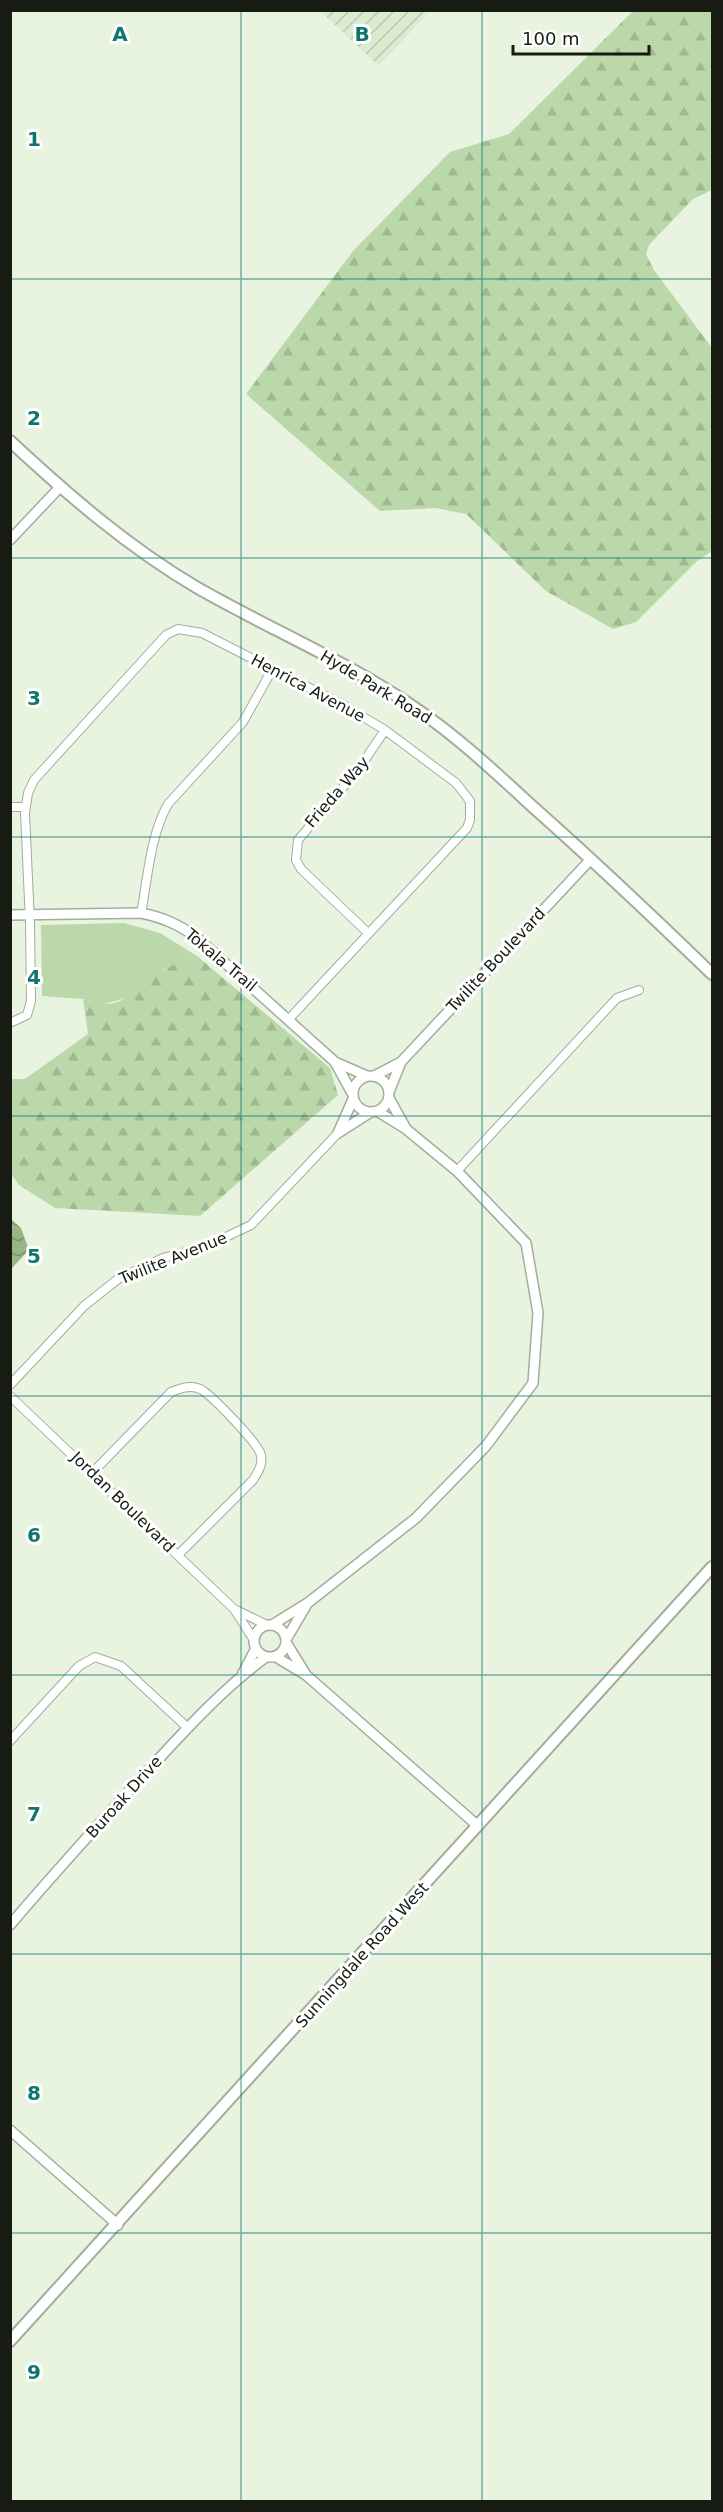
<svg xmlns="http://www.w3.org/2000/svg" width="723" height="2512" font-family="'DejaVu Sans',sans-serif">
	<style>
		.industrial { fill: url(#industrial-furrows) }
		.green { fill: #bbd8aa }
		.forest { fill: url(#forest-firs) }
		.water { fill: url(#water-waves) }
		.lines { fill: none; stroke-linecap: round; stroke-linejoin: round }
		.minor-casing { stroke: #a2ad9b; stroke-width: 10 }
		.tertiary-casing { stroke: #a2ad9b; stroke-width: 12 }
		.secondary-casing { stroke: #a2ad9b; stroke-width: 14 }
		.minor { stroke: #fff; stroke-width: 8 }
		.tertiary { stroke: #fff; stroke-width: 9 }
		.secondary { stroke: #fff; stroke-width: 10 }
		.grid { fill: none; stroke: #0f766e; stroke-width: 1.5; stroke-opacity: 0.55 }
		.labels { text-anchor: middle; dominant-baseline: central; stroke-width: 6; stroke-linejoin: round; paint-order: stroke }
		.street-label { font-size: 16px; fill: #171b14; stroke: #fff }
		.grid-label { font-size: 20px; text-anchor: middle; font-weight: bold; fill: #0f766e; stroke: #fff; stroke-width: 6; stroke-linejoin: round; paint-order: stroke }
	</style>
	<defs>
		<pattern id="industrial-furrows" width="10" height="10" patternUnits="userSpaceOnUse" patternTransform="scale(1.5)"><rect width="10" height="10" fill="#daebd0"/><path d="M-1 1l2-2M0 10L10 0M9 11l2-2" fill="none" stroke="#bac9b2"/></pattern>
		<pattern id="forest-firs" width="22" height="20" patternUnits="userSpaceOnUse" patternTransform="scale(1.5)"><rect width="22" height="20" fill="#bbd8aa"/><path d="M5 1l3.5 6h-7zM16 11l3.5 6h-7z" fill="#a0b991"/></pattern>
		<pattern id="water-waves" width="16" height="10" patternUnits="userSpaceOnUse" patternTransform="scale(1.5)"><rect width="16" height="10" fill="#99b587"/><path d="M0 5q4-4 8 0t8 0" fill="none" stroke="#7c926d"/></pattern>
	</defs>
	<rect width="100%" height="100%" fill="#e8f4e0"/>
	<!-- industrial -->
	<path class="industrial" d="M320,11H430L379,66Z"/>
	<!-- green -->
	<path class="green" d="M124,923L160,933L197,956L165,968L127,998L100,1005L83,999L42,996L41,925Z"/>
	<!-- forest -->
	<path class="forest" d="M634,10L712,11V190L693,199L649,245L646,254L654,270L712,348V551L696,562L636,622L613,629L546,591L466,514L436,508L380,511L246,394L353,251L450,152L509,134Z
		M197,956L330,1068L338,1095L200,1216L55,1208L19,1185L11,1174V1079H25L88,1034L83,999C125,1016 135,985 166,968C176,963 187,960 197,956Z"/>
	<!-- water -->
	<path class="water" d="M11,1219L21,1228L29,1250L11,1269Z"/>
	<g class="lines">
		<defs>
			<path id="minor" d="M10,807H26
				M141,913C148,877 150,836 168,804L243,722L273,668
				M368,933L301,869L296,860L298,840L358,770L385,730
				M10,1023L27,1015L31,1001L30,923L25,813L28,793L34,780L166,635L178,629L202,633L345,706L385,730L456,783L470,801V820L467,828L289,1019
				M457,1171L617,998L639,990
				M10,1385L84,1306L118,1279L163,1258L207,1246L251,1225L338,1133
				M10,1396L234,1609L254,1640
				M92,1473L171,1392C181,1388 192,1384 202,1390C214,1398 258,1443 261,1455C263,1465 258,1472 253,1480L178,1555
				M236,1610L267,1625
				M10,1741L79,1666L95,1657L121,1666L188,1728"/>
			<path id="tertiary" d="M10,540L60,487
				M10,915L141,913C162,917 177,924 195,936L335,1062L352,1093
				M335,1062L367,1076
				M353 1094a18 18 0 1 1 36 0a18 18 0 1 1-36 0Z
				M374,1076L401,1062L591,859
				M389,1092L401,1062
				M389,1098L405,1127
				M338,1133L371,1112
				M338,1133L353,1099
				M254 1641a16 16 0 1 1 32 0a16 16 0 1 1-32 0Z
				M272,1625L309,1602L416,1518L486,1446L533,1383L538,1313L526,1243L457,1171L406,1129L377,1111
				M287,1638L307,1604
				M287,1644L305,1673
				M276,1657L306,1675L478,1826
				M243,1673L256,1648
				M10,1925C57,1870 105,1817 154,1764C189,1726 224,1688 266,1657
				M10,2130L118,2225"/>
			<path id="secondary" d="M10,441C67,494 128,547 196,587C269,629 349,662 418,710C459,738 496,773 533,807C594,861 653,917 712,974
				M10,2341L712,1567"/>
		</defs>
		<!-- minor casing -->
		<use href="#minor" class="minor-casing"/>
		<!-- tertiary casing -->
		<use href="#tertiary" class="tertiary-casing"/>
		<!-- secondary casing -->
		<use href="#secondary" class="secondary-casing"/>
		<!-- minor -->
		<use href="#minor" class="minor"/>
		<!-- tertiary -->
		<use href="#tertiary" class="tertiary"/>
		<!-- secondary -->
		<use href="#secondary" class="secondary"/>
	</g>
	<!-- grid -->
	<path class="grid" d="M241,10V2502M482,10V2502M10,279H712M10,558H712M10,837H712M10,1116H712M10,1396H712M10,1675H712M10,1954H712M10,2233H712"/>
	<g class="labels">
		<!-- street labels -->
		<g class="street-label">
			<text transform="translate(376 687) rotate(31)">Hyde Park Road</text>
			<text transform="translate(308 688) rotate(28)">Henrica Avenue</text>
			<text transform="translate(337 792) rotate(-49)">Frieda Way</text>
			<text transform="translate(221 960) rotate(40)">Tokala Trail</text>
			<text transform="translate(496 960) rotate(-47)">Twilite Boulevard</text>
			<text transform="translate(173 1258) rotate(-22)">Twilite Avenue</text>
			<text transform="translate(123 1502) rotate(44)">Jordan Boulevard</text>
			<text transform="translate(124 1797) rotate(-48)">Buroak Drive</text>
			<text transform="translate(362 1955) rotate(-48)">Sunningdale Road West</text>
		</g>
	</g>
	<g class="grid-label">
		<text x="120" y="41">A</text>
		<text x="362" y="41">B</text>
		<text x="34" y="146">1</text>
		<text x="34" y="425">2</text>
		<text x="34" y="705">3</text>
		<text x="34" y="984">4</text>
		<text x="34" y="1263">5</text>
		<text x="34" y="1542">6</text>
		<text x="34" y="1821">7</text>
		<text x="34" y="2100">8</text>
		<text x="34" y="2379">9</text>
	</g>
	<!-- border -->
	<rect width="723" height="2512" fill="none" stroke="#171b14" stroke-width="24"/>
	<!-- scale -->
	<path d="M513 45v9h136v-9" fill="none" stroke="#171b14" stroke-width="3"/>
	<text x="522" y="45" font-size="18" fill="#171b14" stroke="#ffffff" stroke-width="4.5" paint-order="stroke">100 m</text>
</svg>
